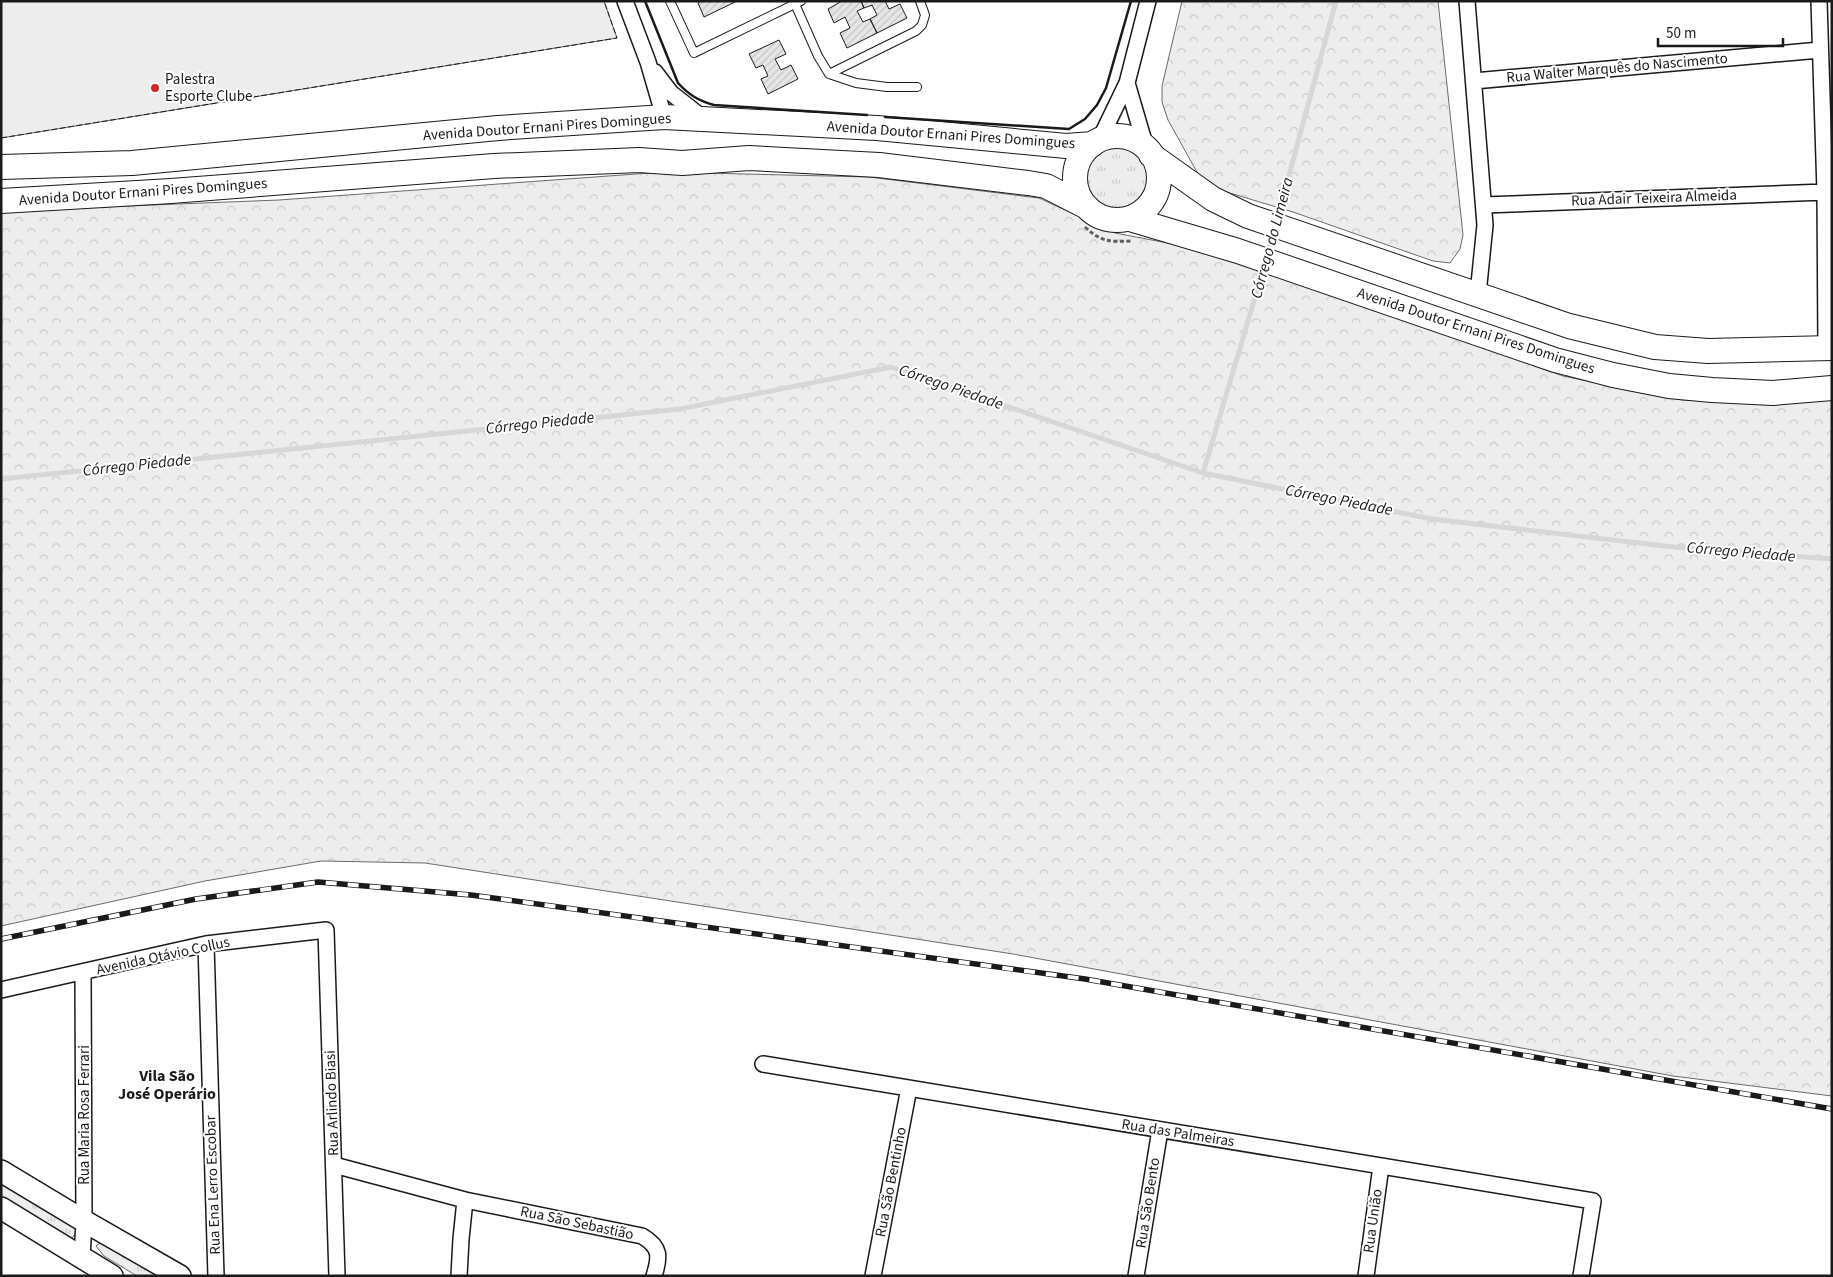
<svg xmlns="http://www.w3.org/2000/svg" width="1833" height="1277" font-family="'Source Sans 3',sans-serif">
	<style>
		.grass { fill: url(#grass-tufts); stroke: #6a6a6a }
		.forest { fill: url(#forest-crowns); stroke: #6a6a6a }
		.built { fill: #ededed; stroke: #6a6a6a }
		.lines { fill: none; stroke-linecap: round; stroke-linejoin: round }
		.stream { stroke: #d7d7d7; stroke-width: 5 }
		.building { fill: url(#building-hatch); stroke: #1a1a1a }
		.service-casing { stroke: #1a1a1a; stroke-width: 10 }
		.minor-casing { stroke: #1a1a1a; stroke-width: 18 }
		.secondary-casing { stroke: #1a1a1a; stroke-width: 24 }
		.primary-casing { stroke: #1a1a1a; stroke-width: 26 }
		.path { stroke: #5f5f5f; stroke-width: 3; stroke-dasharray: 4 2.5; stroke-linecap: butt }
		.service { stroke: #fff; stroke-width: 8 }
		.minor { stroke: #fff; stroke-width: 15 }
		.secondary { stroke: #fff; stroke-width: 21 }
		.primary { stroke: #fff; stroke-width: 24 }
		.rail-casing { stroke: #1a1a1a; stroke-width: 5.5 }
		.rail { stroke: #fff; stroke-width: 4; stroke-dasharray: 11; stroke-linecap: butt }
		.fence { stroke: #1a1a1a; stroke-width: 1; stroke-dasharray: 6 2.5; stroke-linecap: butt }
		.wall { stroke: #1a1a1a; stroke-width: 2.5 }
		.poi-dot { fill: #c62828; stroke: #fff; stroke-width: 2 }
		.labels { text-anchor: middle; dominant-baseline: central; stroke-width: 4; stroke-linejoin: round; paint-order: stroke }
		.street-label { font-size: 15px; fill: #1a1a1a; stroke: #fff }
		.poi-label { font-size: 15px; fill: #1a1a1a; stroke: #fff; text-anchor: start }
		.water-label { font-size: 16px; font-style: italic; fill: #1a1a1a; stroke: #fff }
		.neighbourhood-label { font-size: 16px; font-weight: bold; fill: #1a1a1a; stroke: #fff }
	</style>
	<defs>
		<pattern id="grass-tufts" width="24" height="20" patternUnits="userSpaceOnUse" patternTransform="scale(1.25)"><rect width="24" height="20" fill="#ededed"/><path d="M3 7l-1-3M5 7V3M7 7l1-3M15 17l-1-3M17 17v-4M19 17l1-3" fill="none" stroke="#cbcbcb"/></pattern>
		<pattern id="forest-crowns" width="20" height="18" patternUnits="userSpaceOnUse" patternTransform="scale(1.25)"><rect width="20" height="18" fill="#ededed"/><path d="M2 6a3 3 0 1 1 6 0M12 15a3 3 0 1 1 6 0" fill="none" stroke="#cbcbcb"/></pattern>
		<pattern id="building-hatch" width="6" height="6" patternUnits="userSpaceOnUse" patternTransform="scale(1.25)"><rect width="6" height="6" fill="#e6e6e6"/><path d="M-1 1l2-2M0 6l6-6M5 7l2-2" fill="none" stroke="#c5c5c5"/></pattern>
	</defs>
	<rect width="100%" height="100%" fill="#fff"/>
	<!-- grass -->
	<path class="grass" d="M1081 179a37 37 0 1 1 74 0a37 37 0 1 1-74 0Z
		M1,1178L77,1224L76,1233L72,1238L1,1197Z
		M103,1241L163,1276H137L104,1256L96,1246Z"/>
	<!-- forest -->
	<path class="forest" d="M1182,1H1438L1463,235L1460,249L1450,263L1433,261L1293,212L1223,191L1198,174L1168,120L1162,102V86Z
		M663,172L869,177L1039,198L1115,233L1210,251L1563,376L1682,400L1832,399V1096L1673,1076L1013,954L425,863L321,861L205,881L1,926V211L279,200Z"/>
	<!-- built -->
	<path class="built" d="M1,1H604L617,38L1,138Z"/>
	<g class="lines">
		<!-- stream -->
		<path class="stream" d="M1277,220L1336,1
			M1267,254L1274,231
			M1203,473L1264,267
			M1,479L680,409L891,367L1203,473L1432,519L1674,547L1832,559"/>
	</g>
	<!-- building -->
	<path class="building" d="M701,1H734L735,2L704,17L698,3Z
		M842,1H861L864,8L857,11L863,22L870,19L877,33L847,48L840,33L850,28L845,17L834,23L828,9Z
		M861,1H885L889,9L900,4L907,18L877,33L870,19L877,15L872,5L864,8Z
		M779,40L786,54L775,59L781,70L791,65L798,79L768,94L761,79L768,76L763,65L756,68L749,54Z"/>
	<g class="lines">
		<defs>
			<path id="service" d="M670,1L694,53L801,1
				M795,4L818,56L829,74L856,83L887,87H917
				M829,74L916,31L922,25L925,15L920,1"/>
			<path id="minor" d="M625,1L648,62L664,117
				M1467,1L1485,225L1478,294
				M1819,1L1825,192L1826,348
				M655,72L671,93L703,118
				M1474,81L1820,50
				M1127,83L1146,148
				M1099,141L1127,83L1148,1
				M1484,205L1825,192
				M206,944L216,1276
				M1,990L206,944L326,930L337,1276
				M763,1064L1593,1201L1581,1276
				M334,1165L465,1200L461,1239L459,1276
				M465,1200L642,1236C661,1247 660,1257 654,1276
				M82,1258L84,1221L83,972
				M873,1276L909,1088
				M1136,1276L1160,1130
				M1366,1276L1381,1166"/>
			<path id="secondary" d="M1,1171L84,1221L180,1276
				M1,1208L112,1276"/>
			<path id="primary" d="M1075 178a42 42 0 1 1 84 0a42 42 0 1 1-84 0Z
				M1151,155L1213,199L1248,216L1569,326L1655,347L1708,351L1832,348
				M1,167L132,163L498,128L664,117L877,128L1066,146L1093,144
				M1,201L171,191L494,166L639,160L682,163L749,158L879,165L1028,183L1046,186L1087,207
				M1130,219L1238,251L1555,360L1613,375L1669,386L1712,390L1773,393L1832,388"/>
		</defs>
		<!-- service casing -->
		<use href="#service" class="service-casing"/>
		<!-- minor casing -->
		<use href="#minor" class="minor-casing"/>
		<!-- secondary casing -->
		<use href="#secondary" class="secondary-casing"/>
		<!-- primary casing -->
		<use href="#primary" class="primary-casing"/>
		<!-- path -->
		<path class="path" d="M1085,227C1101,242 1110,242 1131,241"/>
		<!-- service -->
		<use href="#service" class="service"/>
		<!-- minor -->
		<use href="#minor" class="minor"/>
		<!-- secondary -->
		<use href="#secondary" class="secondary"/>
		<!-- primary -->
		<use href="#primary" class="primary"/>
		<defs>
			<path id="rail" d="M1,939L196,899L318,882L471,895L1085,979L1832,1109"/>
		</defs>
		<!-- rail casing -->
		<use href="#rail" class="rail-casing"/>
		<!-- rail -->
		<use href="#rail" class="rail"/>
		<!-- fence -->
		<path class="fence" d="M1,138L617,38L604,1"/>
		<!-- wall -->
		<path class="wall" d="M645,1L678,83C689,95 699,101 714,105L867,115
			M885,117L1069,129L1085,119L1097,105L1106,88L1131,1"/>
	</g>
	<!-- markers -->
	<circle class="poi-dot" cx="155" cy="88" r="5"/>
	<g class="labels">
		<!-- street labels -->
		<g class="street-label">
			<text transform="translate(1617 68) rotate(-5)">Rua Walter Marquês do Nascimento</text>
			<text transform="translate(547 127) rotate(-4)">Avenida Doutor Ernani Pires Domingues</text>
			<text transform="translate(951 135) rotate(4)">Avenida Doutor Ernani Pires Domingues</text>
			<text transform="translate(143 192) rotate(-4)">Avenida Doutor Ernani Pires Domingues</text>
			<text transform="translate(1654 198) rotate(-2)">Rua Adair Teixeira Almeida</text>
			<text transform="translate(1476 331) rotate(18)">Avenida Doutor Ernani Pires Domingues</text>
			<text transform="translate(163 956) rotate(-12)">Avenida Otávio Collus</text>
			<text transform="translate(332 1103) rotate(-92)">Rua Arlindo Biasi</text>
			<text transform="translate(84 1115) rotate(-90)">Rua Maria Rosa Ferrari</text>
			<text transform="translate(1178 1133) rotate(9)">Rua das Palmeiras</text>
			<text transform="translate(891 1182) rotate(-79)">Rua São Bentinho</text>
			<text transform="translate(213 1185) rotate(-92)">Rua Ena Lerro Escobar</text>
			<text transform="translate(1148 1203) rotate(-81)">Rua São Bento</text>
			<text transform="translate(1373 1221) rotate(-82)">Rua União</text>
			<text transform="translate(577 1223) rotate(12)">Rua São Sebastião</text>
		</g>
		<!-- poi labels -->
		<g class="poi-label">
			<text x="165" y="79">Palestra<tspan x="165" dy="17">Esporte Clube</tspan></text>
		</g>
		<!-- water labels -->
		<g class="water-label">
			<text transform="translate(1272 238) rotate(-75)">Córrego do Limeira</text>
			<text transform="translate(951 387) rotate(19)">Córrego Piedade</text>
			<text transform="translate(540 423) rotate(-6)">Córrego Piedade</text>
			<text transform="translate(137 465) rotate(-6)">Córrego Piedade</text>
			<text transform="translate(1339 500) rotate(11)">Córrego Piedade</text>
			<text transform="translate(1741 552) rotate(5)">Córrego Piedade</text>
		</g>
		<!-- neighbourhood labels -->
		<g class="neighbourhood-label">
			<text x="167" y="1076">Vila São<tspan x="167" dy="18">José Operário</tspan></text>
		</g>
	</g>
	<!-- border -->
	<rect width="1833" height="1277" fill="none" stroke="#1a1a1a" stroke-width="5"/>
	<!-- scale -->
	<path d="M1658 38v8h125v-8" fill="none" stroke="#1a1a1a" stroke-width="2.5"/>
	<text x="1666" y="38" font-size="15" fill="#1a1a1a" stroke="#ffffff" stroke-width="4" paint-order="stroke">50 m</text>
</svg>
